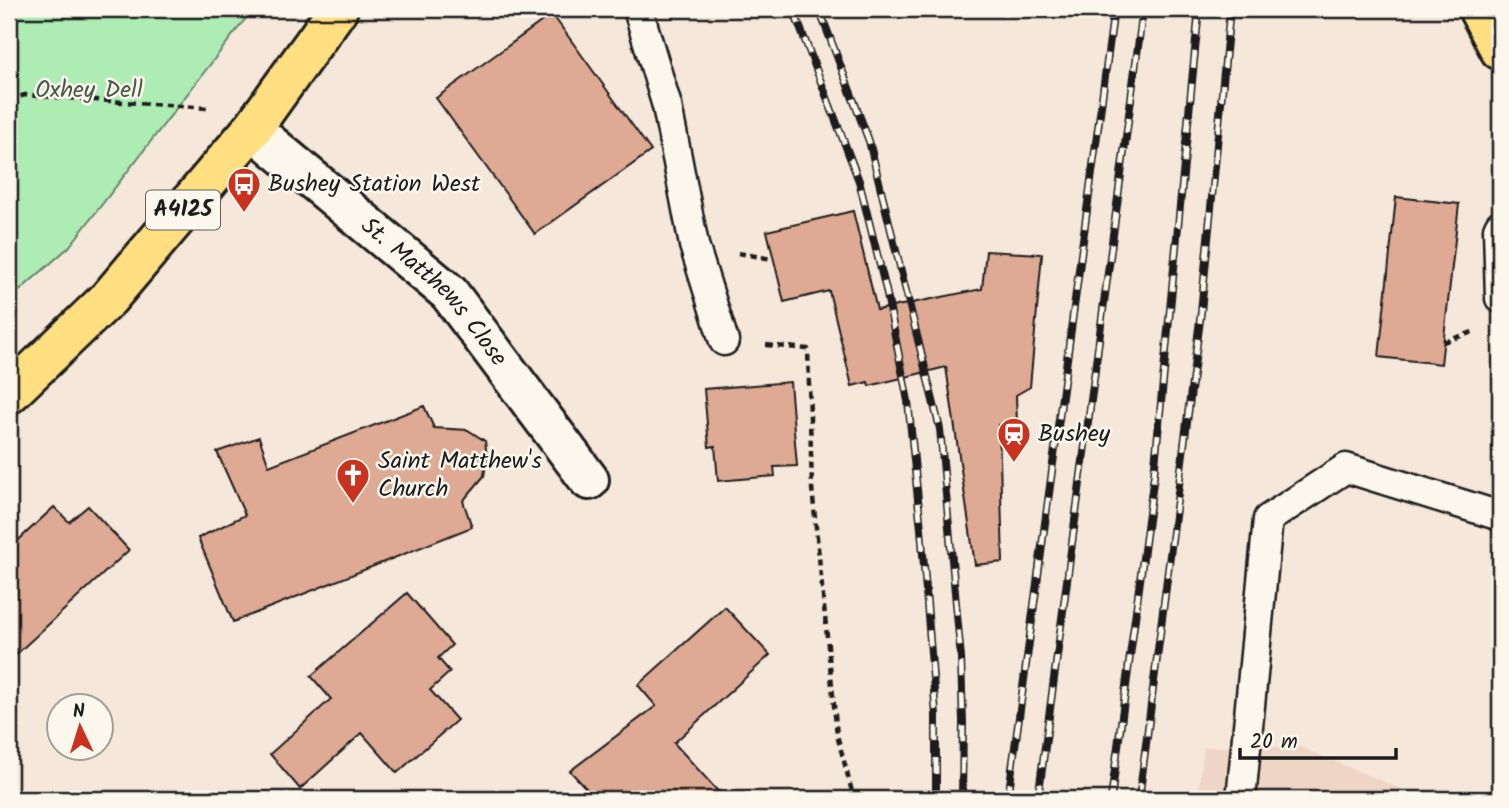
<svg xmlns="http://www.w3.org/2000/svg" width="1509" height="808" font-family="Kalam,sans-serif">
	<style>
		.built { fill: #eed5c5 }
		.green { fill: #adecb3; stroke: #648468; stroke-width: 2 }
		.building { fill: #dfaa94; stroke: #1c1c1c; stroke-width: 2 }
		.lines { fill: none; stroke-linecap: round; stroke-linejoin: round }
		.lane-casing { stroke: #1c1c1c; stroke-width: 33 }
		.street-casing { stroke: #1c1c1c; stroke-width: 44 }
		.primary-casing { stroke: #1c1c1c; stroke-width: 44 }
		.path { stroke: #1c1c1c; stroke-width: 4.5; stroke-dasharray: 7 5; stroke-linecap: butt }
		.lane { stroke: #fbf7ec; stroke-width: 28 }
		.street { stroke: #fbf7ec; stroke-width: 38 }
		.primary { stroke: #ffdf80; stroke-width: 38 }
		.rail-casing { stroke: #1c1c1c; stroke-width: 8 }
		.rail { stroke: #fbf7ec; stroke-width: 5; stroke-dasharray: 16; stroke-linecap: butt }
		.labels { text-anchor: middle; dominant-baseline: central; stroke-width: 5; stroke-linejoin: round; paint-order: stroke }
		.shield { fill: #fbf7ec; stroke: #5f5e5a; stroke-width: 2 }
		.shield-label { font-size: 23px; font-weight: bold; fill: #1c1c1c }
		.park-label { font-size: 24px; fill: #485a49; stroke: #fbf7ec }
		.poi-label { font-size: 24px; fill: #1c1c1c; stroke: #fbf7ec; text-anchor: start }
		.street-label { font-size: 24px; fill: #1c1c1c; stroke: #fbf7ec }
	</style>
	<rect width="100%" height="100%" fill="#f5e8da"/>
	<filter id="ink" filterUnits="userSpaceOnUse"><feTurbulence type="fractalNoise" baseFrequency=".0143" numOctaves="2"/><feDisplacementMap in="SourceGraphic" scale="14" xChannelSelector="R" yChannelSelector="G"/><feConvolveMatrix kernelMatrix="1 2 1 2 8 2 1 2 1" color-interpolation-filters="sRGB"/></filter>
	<g filter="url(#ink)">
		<!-- built -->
		<path class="built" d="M1204,747H1300L1425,799H1197Z"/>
		<!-- green -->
		<path class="green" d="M9,9H253L69,247L9,300Z"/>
		<!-- building -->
		<path class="building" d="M552,14L651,151L535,234L436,98Z
			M1396,197L1459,204L1441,364L1379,357Z
			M853,211L877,310L982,289L986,251L1042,254L1030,387L1016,395L1017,424L999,425L1003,562L975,565L946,367L869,386L868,382L852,386L829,291L784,302L767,231Z
			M790,382L797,466L774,467L775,476L718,481L715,446L709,447L704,389Z
			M424,406L434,428L468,430L485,441L487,458L484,476L463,501L472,527L233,622L198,538L245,515L217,452L259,437L269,466Z
			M88,506L129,550L9,661V549L54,507L69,522Z
			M407,593L452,645L438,658L450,672L430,690L457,720L397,773L362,733L300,789L270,754L331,699L311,676Z
			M725,607L770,655L674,743L725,799H596L570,771L656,706L638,685Z"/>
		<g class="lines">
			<defs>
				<path id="lane" d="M638,9L667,106L694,245L724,341
					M1500,225L1498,229L1500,298
					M1241,799L1268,519L1346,468L1500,516"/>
				<g id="street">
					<path id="s1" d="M252,129L449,293L589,480"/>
				</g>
				<path id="primary" d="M1478,9L1500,50
					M9,394L109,298L252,129L338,9"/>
			</defs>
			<!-- lane casing -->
			<use href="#lane" class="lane-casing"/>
			<!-- street casing -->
			<use href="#street" class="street-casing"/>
			<!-- primary casing -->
			<use href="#primary" class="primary-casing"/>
			<!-- path -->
			<path class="path" d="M9,100L25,95L208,108
				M738,253L772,259
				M1443,342L1476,331
				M766,345L808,349L812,488L837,735L854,799"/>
			<!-- lane -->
			<use href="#lane" class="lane"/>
			<!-- street -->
			<use href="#street" class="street"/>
			<!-- primary -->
			<use href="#primary" class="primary"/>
			<defs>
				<path id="rail" d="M793,9L859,181L886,290L908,401L921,529L936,715V799
					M819,9L869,141L940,429L961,658L963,722L962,799
					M1008,799L1114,9
					M1038,799L1143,9
					M1111,799L1154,475L1199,9
					M1139,799L1201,312L1230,9"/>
			</defs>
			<!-- rail casing -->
			<use href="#rail" class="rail-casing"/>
			<!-- rail -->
			<use href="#rail" class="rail"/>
		</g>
	</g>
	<!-- icons -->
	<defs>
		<symbol id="bus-pin" viewBox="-11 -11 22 30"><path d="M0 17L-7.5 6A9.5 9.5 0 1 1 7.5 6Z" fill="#c8321e" stroke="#fbf7ec"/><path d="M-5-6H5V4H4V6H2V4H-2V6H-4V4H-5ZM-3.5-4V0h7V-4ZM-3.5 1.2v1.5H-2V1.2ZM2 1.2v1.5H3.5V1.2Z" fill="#fff"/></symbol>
		<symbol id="station-pin" viewBox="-11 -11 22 30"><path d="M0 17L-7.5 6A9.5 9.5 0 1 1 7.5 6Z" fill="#c8321e" stroke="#fbf7ec"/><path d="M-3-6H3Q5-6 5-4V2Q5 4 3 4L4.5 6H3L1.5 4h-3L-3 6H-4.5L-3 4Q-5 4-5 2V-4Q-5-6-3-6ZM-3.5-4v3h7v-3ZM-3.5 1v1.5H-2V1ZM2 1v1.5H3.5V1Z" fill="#fff"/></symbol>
		<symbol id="church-pin" viewBox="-11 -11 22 30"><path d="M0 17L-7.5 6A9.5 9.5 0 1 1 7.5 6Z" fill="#c8321e" stroke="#fbf7ec"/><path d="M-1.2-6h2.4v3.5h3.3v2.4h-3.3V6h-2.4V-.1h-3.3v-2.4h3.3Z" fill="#fff"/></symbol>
	</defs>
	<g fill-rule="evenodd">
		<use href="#bus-pin" x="225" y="165" width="38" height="52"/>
		<use href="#station-pin" x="995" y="415" width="38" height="52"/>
		<use href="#church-pin" x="334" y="456" width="38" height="52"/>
	</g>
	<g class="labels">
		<!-- shield labels -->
		<rect class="shield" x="146" y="190.5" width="74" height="39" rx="5"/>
		<g class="shield-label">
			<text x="183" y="210">A4125</text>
		</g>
		<!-- park labels -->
		<g class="park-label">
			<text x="89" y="90">Oxhey Dell</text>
		</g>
		<!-- poi labels -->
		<g class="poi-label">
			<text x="268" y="184">Bushey Station West</text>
			<text x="1038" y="434">Bushey</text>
			<text x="378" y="461">Saint Matthew's<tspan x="378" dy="28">Church</tspan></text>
		</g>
		<!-- street labels -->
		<g class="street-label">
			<text stroke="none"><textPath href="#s1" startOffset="245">St. Matthews Close</textPath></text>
		</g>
	</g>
	<!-- margin -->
	<rect width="1509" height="808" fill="none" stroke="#fbf7ec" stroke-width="35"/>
	<rect x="18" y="18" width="1474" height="773" fill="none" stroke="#1c1c1c" stroke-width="2.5" filter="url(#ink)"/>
	<!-- north arrow -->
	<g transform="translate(80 727) rotate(356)"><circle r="33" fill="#fbf7ec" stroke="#a29f99" stroke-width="2"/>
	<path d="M0-5L12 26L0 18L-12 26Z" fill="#c8321e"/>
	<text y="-10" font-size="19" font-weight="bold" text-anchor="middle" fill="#1c1c1c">N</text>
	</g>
	<!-- scale -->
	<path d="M1240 748v10h156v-10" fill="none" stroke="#1c1c1c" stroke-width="3.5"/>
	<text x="1250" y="748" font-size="21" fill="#1c1c1c" stroke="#fbf7ec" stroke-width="5" paint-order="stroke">20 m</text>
</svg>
